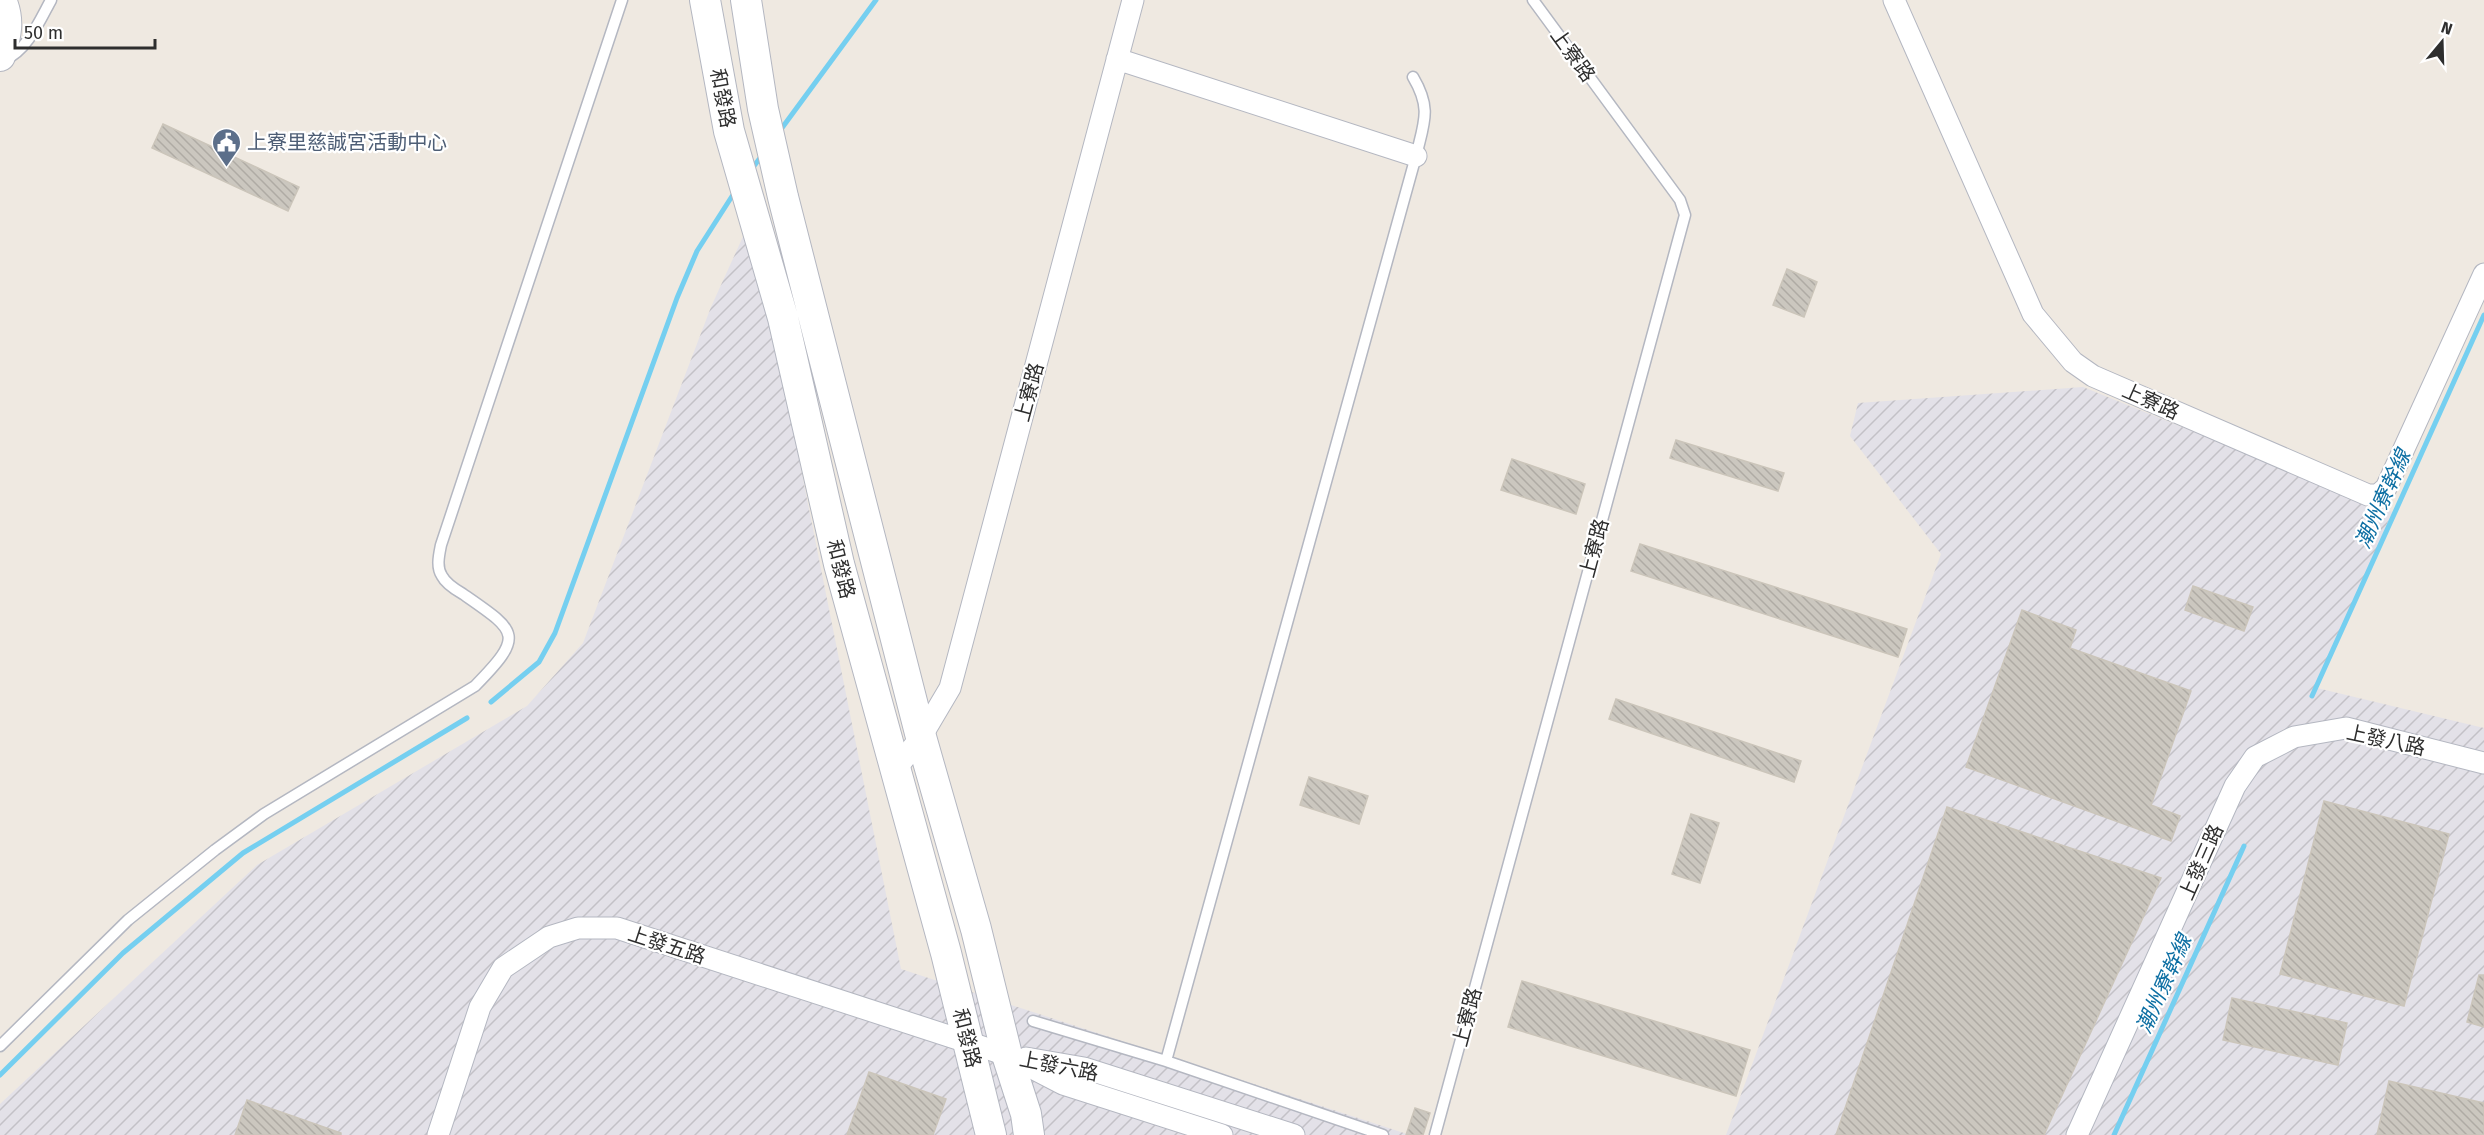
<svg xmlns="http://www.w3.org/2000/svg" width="2484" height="1135" font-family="'Fira Sans','Noto Sans TC',sans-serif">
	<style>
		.industrial { fill: url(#industrial-furrows) }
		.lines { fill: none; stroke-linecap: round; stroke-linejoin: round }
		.stream { stroke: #75cff0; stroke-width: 5 }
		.building { fill: url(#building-back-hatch); stroke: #cbc5ba; stroke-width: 1.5 }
		.lane-casing { stroke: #b4b7c1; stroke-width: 13 }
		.street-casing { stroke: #b4b7c1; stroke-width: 23 }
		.secondary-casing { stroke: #b4b7c1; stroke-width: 32 }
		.lane { stroke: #fff; stroke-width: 10 }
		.street { stroke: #fff; stroke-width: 21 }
		.secondary { stroke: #fff; stroke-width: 30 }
		.labels { text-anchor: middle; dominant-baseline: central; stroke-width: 4.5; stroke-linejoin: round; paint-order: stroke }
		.street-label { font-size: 20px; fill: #2e2e2e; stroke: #fff }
		.service-label { font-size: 20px; fill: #4e5e75; stroke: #fff; text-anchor: start }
		.water-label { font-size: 21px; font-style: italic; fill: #0d6fa3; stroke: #fff }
	</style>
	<defs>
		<pattern id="industrial-furrows" width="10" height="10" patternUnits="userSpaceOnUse" patternTransform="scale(1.5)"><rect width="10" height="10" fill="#e3e1e8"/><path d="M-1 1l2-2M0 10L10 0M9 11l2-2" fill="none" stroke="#c3c1c7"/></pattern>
		<pattern id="building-back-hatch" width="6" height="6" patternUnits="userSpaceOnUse" patternTransform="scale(1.5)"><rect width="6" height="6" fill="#cbc7bf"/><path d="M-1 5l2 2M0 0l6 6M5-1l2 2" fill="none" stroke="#afaba4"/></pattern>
	</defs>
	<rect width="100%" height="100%" fill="#efe9e1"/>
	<!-- industrial -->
	<path class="industrial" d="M751,219L901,969L1410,1135H0V1104L257,865L527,706L583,643L711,307Z
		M2083,387L2392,512L2317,688L2484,728V1135H1726L1941,554L1850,436L1858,403Z"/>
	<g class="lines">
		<!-- stream -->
		<path class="stream" d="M779,132L876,0
			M751,170L763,154
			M2312,696L2484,315
			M491,702L539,662L555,633L677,298L697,251L736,190
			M0,1075L123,953L243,853L467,718
			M2114,1135L2244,846"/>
	</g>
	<!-- building -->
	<path class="building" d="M163,124L299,187L288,211L152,148Z
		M1787,269L1817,282L1804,317L1773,305Z
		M1676,440L1784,473L1778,491L1670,458Z
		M1512,459L1585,484L1576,514L1501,490Z
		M1640,544L1907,629L1898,657L1631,571Z
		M2193,586L2253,607L2244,631L2185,610Z
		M2022,610L2076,630L2070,648L2191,691L2151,805L2180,816L2171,841L1966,767Z
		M1616,699L1801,761L1794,782L1609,719Z
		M1309,777L1368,796L1359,824L1300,805Z
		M2324,801L2449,834L2404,1006L2280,974Z
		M1947,807L2161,878L2044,1135H1836Z
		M1691,814L1719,823L1700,883L1672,874Z
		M2479,975H2484V1027L2467,1022Z
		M1522,981L1750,1050L1736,1096L1508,1027Z
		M2232,998L2347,1023L2338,1065L2223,1040Z
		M869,1072L946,1099L933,1135H847Z
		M2389,1081L2484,1103V1135H2377Z
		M247,1100L341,1133V1135H235Z
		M1415,1108L1430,1113L1423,1135H1406Z"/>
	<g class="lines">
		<defs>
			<path id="lane" d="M4,60C27,51 40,20 51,0
				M1033,1021L1166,1061L1383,1135
				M0,1046L128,920L215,850L264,814L475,686C525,635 518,632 463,594C456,590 446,584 442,576C436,567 439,555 441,545L622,0
				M1166,1061L1416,156C1424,122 1432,109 1413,77
				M1435,1135L1685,215L1680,200L1533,0"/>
			<path id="street" d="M1894,0L2033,314L2073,362L2093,376L2368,495H2378L2386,488L2484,274
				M1117,59L1416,156
				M895,770L921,737L950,688L1133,0
				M1026,1058L1084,1068L1294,1135
				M438,1135L480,1007L503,968L549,937L578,928H617L1007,1055L1063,1084L1222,1135
				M2077,1135L2235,786L2255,757L2294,737L2346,728L2484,763"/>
			<path id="secondary" d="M705,0L729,131L783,318L839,564L946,953L991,1135
				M746,0L763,109L783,197L921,737L976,929L1007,1055L1026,1114L1029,1135
				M0,56C6,35 10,20 1,0"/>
		</defs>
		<!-- lane casing -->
		<use href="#lane" class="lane-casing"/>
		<!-- street casing -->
		<use href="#street" class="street-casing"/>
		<!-- secondary casing -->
		<use href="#secondary" class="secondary-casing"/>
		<!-- lane -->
		<use href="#lane" class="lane"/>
		<!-- street -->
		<use href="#street" class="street"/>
		<!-- secondary -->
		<use href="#secondary" class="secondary"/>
	</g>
	<!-- icons -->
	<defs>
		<symbol id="civic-pin" viewBox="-11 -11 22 30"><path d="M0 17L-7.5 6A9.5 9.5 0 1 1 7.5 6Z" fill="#5c6f8a" stroke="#fff"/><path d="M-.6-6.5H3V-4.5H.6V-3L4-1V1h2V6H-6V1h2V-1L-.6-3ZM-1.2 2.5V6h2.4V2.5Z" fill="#fff"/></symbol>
	</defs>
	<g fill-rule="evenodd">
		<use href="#civic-pin" x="210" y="126" width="33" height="45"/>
	</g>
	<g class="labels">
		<!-- street labels -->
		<g class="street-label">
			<text transform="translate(1573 55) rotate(54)">上寮路</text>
			<text transform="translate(723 98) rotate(79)">和發路</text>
			<text transform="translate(1029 392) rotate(-75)">上寮路</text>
			<text transform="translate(2151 401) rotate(24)">上寮路</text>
			<text transform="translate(1594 548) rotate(-75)">上寮路</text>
			<text transform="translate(841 569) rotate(76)">和發路</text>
			<text transform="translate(2386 740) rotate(12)">上發八路</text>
			<text transform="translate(2201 862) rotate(-66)">上發三路</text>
			<text transform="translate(667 945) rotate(18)">上發五路</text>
			<text transform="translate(1467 1017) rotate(-75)">上寮路</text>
			<text transform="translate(967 1038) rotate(76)">和發路</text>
			<text transform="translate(1059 1066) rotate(11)">上發六路</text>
		</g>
		<!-- service labels -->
		<g class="service-label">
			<text x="247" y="142">上寮里慈誠宮活動中心</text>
		</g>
		<!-- water labels -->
		<g class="water-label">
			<text transform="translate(2383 499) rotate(-66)">潮州寮幹線</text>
			<text transform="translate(2164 984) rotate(-66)">潮州寮幹線</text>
		</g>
	</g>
	<!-- north arrow -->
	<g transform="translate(2442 42) rotate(19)" stroke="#ffffff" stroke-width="4.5" paint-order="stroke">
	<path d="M0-4.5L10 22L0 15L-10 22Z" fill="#2e2e2e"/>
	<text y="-9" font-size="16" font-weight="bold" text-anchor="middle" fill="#2e2e2e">N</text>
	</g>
	<!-- scale -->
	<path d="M15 39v9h140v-9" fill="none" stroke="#2e2e2e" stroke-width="3"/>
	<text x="24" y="39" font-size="18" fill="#2e2e2e" stroke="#ffffff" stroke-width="4.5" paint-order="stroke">50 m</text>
</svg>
